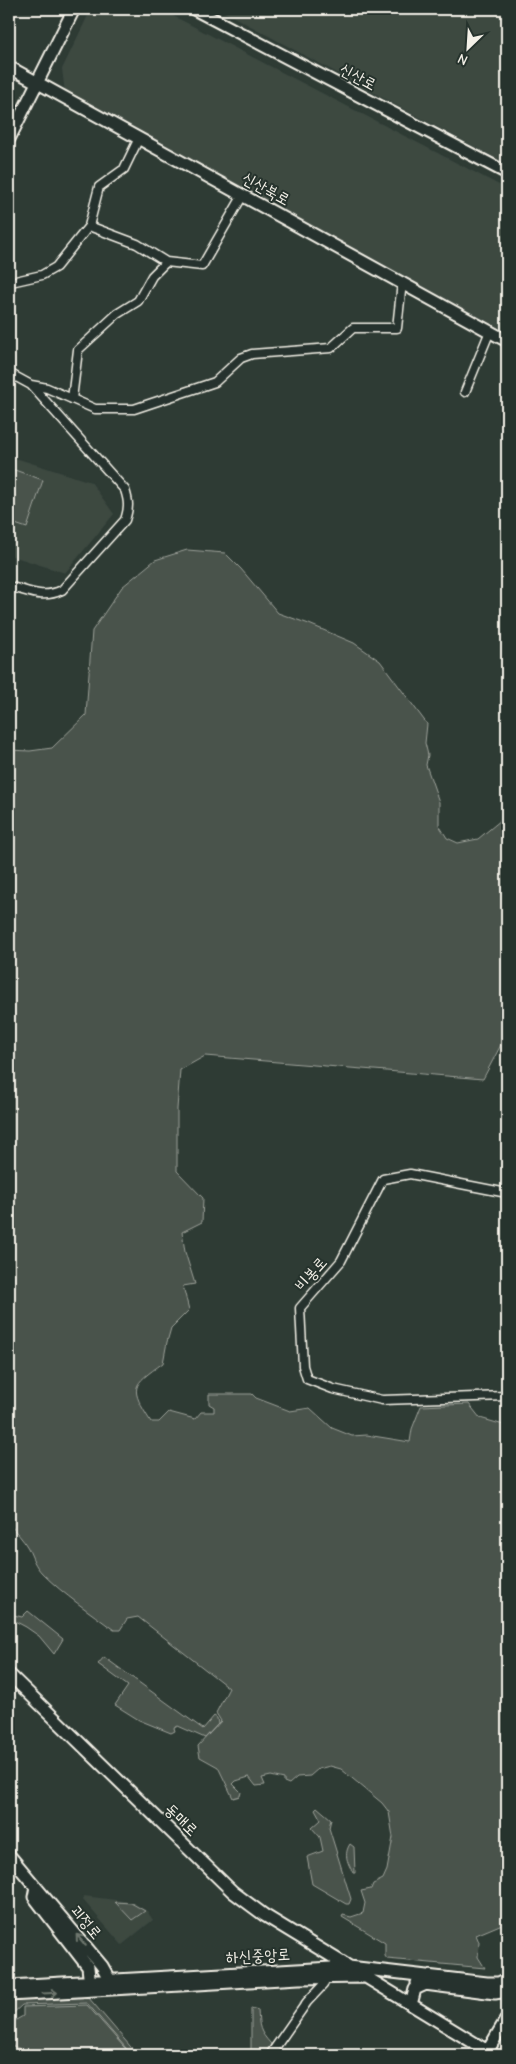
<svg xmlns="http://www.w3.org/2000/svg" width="516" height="2064" font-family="'Comic Neue','Poor Story',sans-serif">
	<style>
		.built { fill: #3c4841 }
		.green { fill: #48524c; stroke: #9ea29a }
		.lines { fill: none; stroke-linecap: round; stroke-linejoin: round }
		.street-casing { stroke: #f4f1e8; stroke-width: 11 }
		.secondary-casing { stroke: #f4f1e8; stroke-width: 15 }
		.street { stroke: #26332d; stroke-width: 8 }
		.secondary { stroke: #26332d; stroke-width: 11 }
		.oneway { stroke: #6e766e }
		.labels { text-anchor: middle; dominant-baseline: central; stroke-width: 4; stroke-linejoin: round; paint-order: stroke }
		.street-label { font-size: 16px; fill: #f4f1e8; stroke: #26332d }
	</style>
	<rect width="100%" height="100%" fill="#2e3b34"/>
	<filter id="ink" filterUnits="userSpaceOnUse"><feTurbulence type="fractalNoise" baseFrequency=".02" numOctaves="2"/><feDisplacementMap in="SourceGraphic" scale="10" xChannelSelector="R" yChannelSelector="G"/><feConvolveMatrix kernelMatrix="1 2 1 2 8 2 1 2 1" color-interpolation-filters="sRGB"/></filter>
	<g filter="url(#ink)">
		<!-- built -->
		<path class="built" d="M91,9H160L507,189V332L65,93L62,69Z
			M219,9H507V164L407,111Z
			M9,456L91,482L114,514L65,573L9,555Z
			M84,1896L132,1902L147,1911L153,1920L122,1945L83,1900Z"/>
		<!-- green -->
		<path class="green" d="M9,468L43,480L27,528L9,522Z
			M187,550L225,553L241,569L278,613L309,624L354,643L380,661L427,724L425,743L428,755L426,765L439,802V825L447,838L458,843L478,839L507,815V1039L503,1041L483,1079L205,1056L180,1070L177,1109V1171L203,1198L202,1222L182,1232L185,1252L195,1284L183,1286L189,1310L171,1328L167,1342L163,1363C131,1386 129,1387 151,1422H159L169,1412L195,1419L201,1412H214V1407L209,1404V1394H252L256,1398L290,1411L310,1408L332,1428L352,1436L367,1435L410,1442L412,1429L421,1406L469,1404L480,1418L507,1426V1922L476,1935L479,1942L478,1957L485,1968L387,1959L385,1956V1943L342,1917L343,1915L351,1917L363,1913L365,1903L361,1891L371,1889L373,1884L383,1879L387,1870L393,1837L389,1812L382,1803L341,1769L330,1766L318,1769L310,1776L297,1777L289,1784L284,1782V1779L271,1776L262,1778L265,1785L256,1786L249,1777L236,1781L233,1784L241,1792L240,1796L233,1798L218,1767L200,1757L198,1746L221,1721L216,1713L229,1688L138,1617L127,1619L120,1630H114C90,1612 64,1595 43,1574C34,1565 33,1558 28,1548C23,1539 16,1532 9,1524V750L30,751L52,748L86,715L92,631L122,587L155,560Z
			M28,1611L63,1639L54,1654L39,1636L26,1627L9,1618L10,1614L22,1617Z
			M104,1657L203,1729L214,1716L217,1718L218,1724L205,1738L178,1726L174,1728L175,1731L171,1733L139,1720L115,1705L128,1686L98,1664Z
			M317,1807L331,1819L329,1828L351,1899L349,1904H346L312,1884L307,1857L323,1851L320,1837L312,1828L321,1820L315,1809Z
			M350,1844L354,1847L355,1873H353C348,1863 343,1855 350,1844Z
			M115,1902L131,1903L145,1911L132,1920Z
			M88,1997L136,2053L135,2055H132L87,2003L22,2005L9,2017V2001Z
			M87,2005L131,2055H33L9,2044L11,2019L16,2020L23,2016V2007Z
			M251,2008L258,2010C259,2027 259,2031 271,2044L266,2055H251Z"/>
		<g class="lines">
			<defs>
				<path id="street" d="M89,226L137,244L166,262L202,266L243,195
					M9,285L11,282L42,275L56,267L89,226L99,187L124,169L139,138
					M9,373L31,385L47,388L95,409H134L215,382L241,358L252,354L331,348L353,328H397L402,282
					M465,392L490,331
					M72,399L78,350L117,314L138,301L152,276L166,262
					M12,587C31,592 43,599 62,590L125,520C129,508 129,502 125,490L31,385
					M507,1193L410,1174L383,1179L341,1261L300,1308L303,1366L307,1379L333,1389L382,1400L507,1396
					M270,2055L307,2002L323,1985L326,1977"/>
				<path id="secondary" d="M194,9L507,173
					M9,67L507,341
					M9,139L74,9
					M9,1674L233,1892L264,1915L494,2055
					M9,1855L102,1966L112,1984
					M36,1887L34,1897L88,1967L90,1986
					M417,1983L495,1993L507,1991
					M9,1986L349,1967L487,1983H499L507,1979
					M9,1995L299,1978L364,1977
					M411,2005L415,1989L426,1984
					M487,2052L507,2018"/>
			</defs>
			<!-- street casing -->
			<use href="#street" class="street-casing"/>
			<!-- secondary casing -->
			<use href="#secondary" class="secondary-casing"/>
			<!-- street -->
			<use href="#street" class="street"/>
			<!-- secondary -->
			<use href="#secondary" class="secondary"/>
		</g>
		<!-- one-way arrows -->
		<defs><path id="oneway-shaft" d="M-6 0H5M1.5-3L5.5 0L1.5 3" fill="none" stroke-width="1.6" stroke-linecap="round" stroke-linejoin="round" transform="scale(1.25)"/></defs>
		<g class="oneway">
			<use href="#oneway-shaft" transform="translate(81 1940) rotate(-130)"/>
			<use href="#oneway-shaft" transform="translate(50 1993) rotate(-3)"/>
		</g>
	</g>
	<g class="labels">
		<!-- street labels -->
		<g class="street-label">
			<text transform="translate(358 77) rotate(28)">신산로</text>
			<text transform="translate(266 189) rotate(29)">신산북로</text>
			<text transform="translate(311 1274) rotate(-48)">비봉로</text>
			<text transform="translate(181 1820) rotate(44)">동매로</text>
			<text transform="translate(86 1922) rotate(50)">괴정로</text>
			<text transform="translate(258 1956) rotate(-3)">하신중앙로</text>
		</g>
	</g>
	<!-- margin -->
	<rect width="516" height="2064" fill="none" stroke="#26332d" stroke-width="30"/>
	<rect x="15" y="15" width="486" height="2034" fill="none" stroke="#f4f1e8" stroke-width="2" filter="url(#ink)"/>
	<!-- north arrow -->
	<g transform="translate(468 48) rotate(205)" stroke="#26332d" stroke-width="4" paint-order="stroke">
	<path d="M0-4L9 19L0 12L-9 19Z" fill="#f4f1e8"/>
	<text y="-8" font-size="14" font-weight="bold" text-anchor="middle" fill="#f4f1e8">N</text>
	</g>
</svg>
